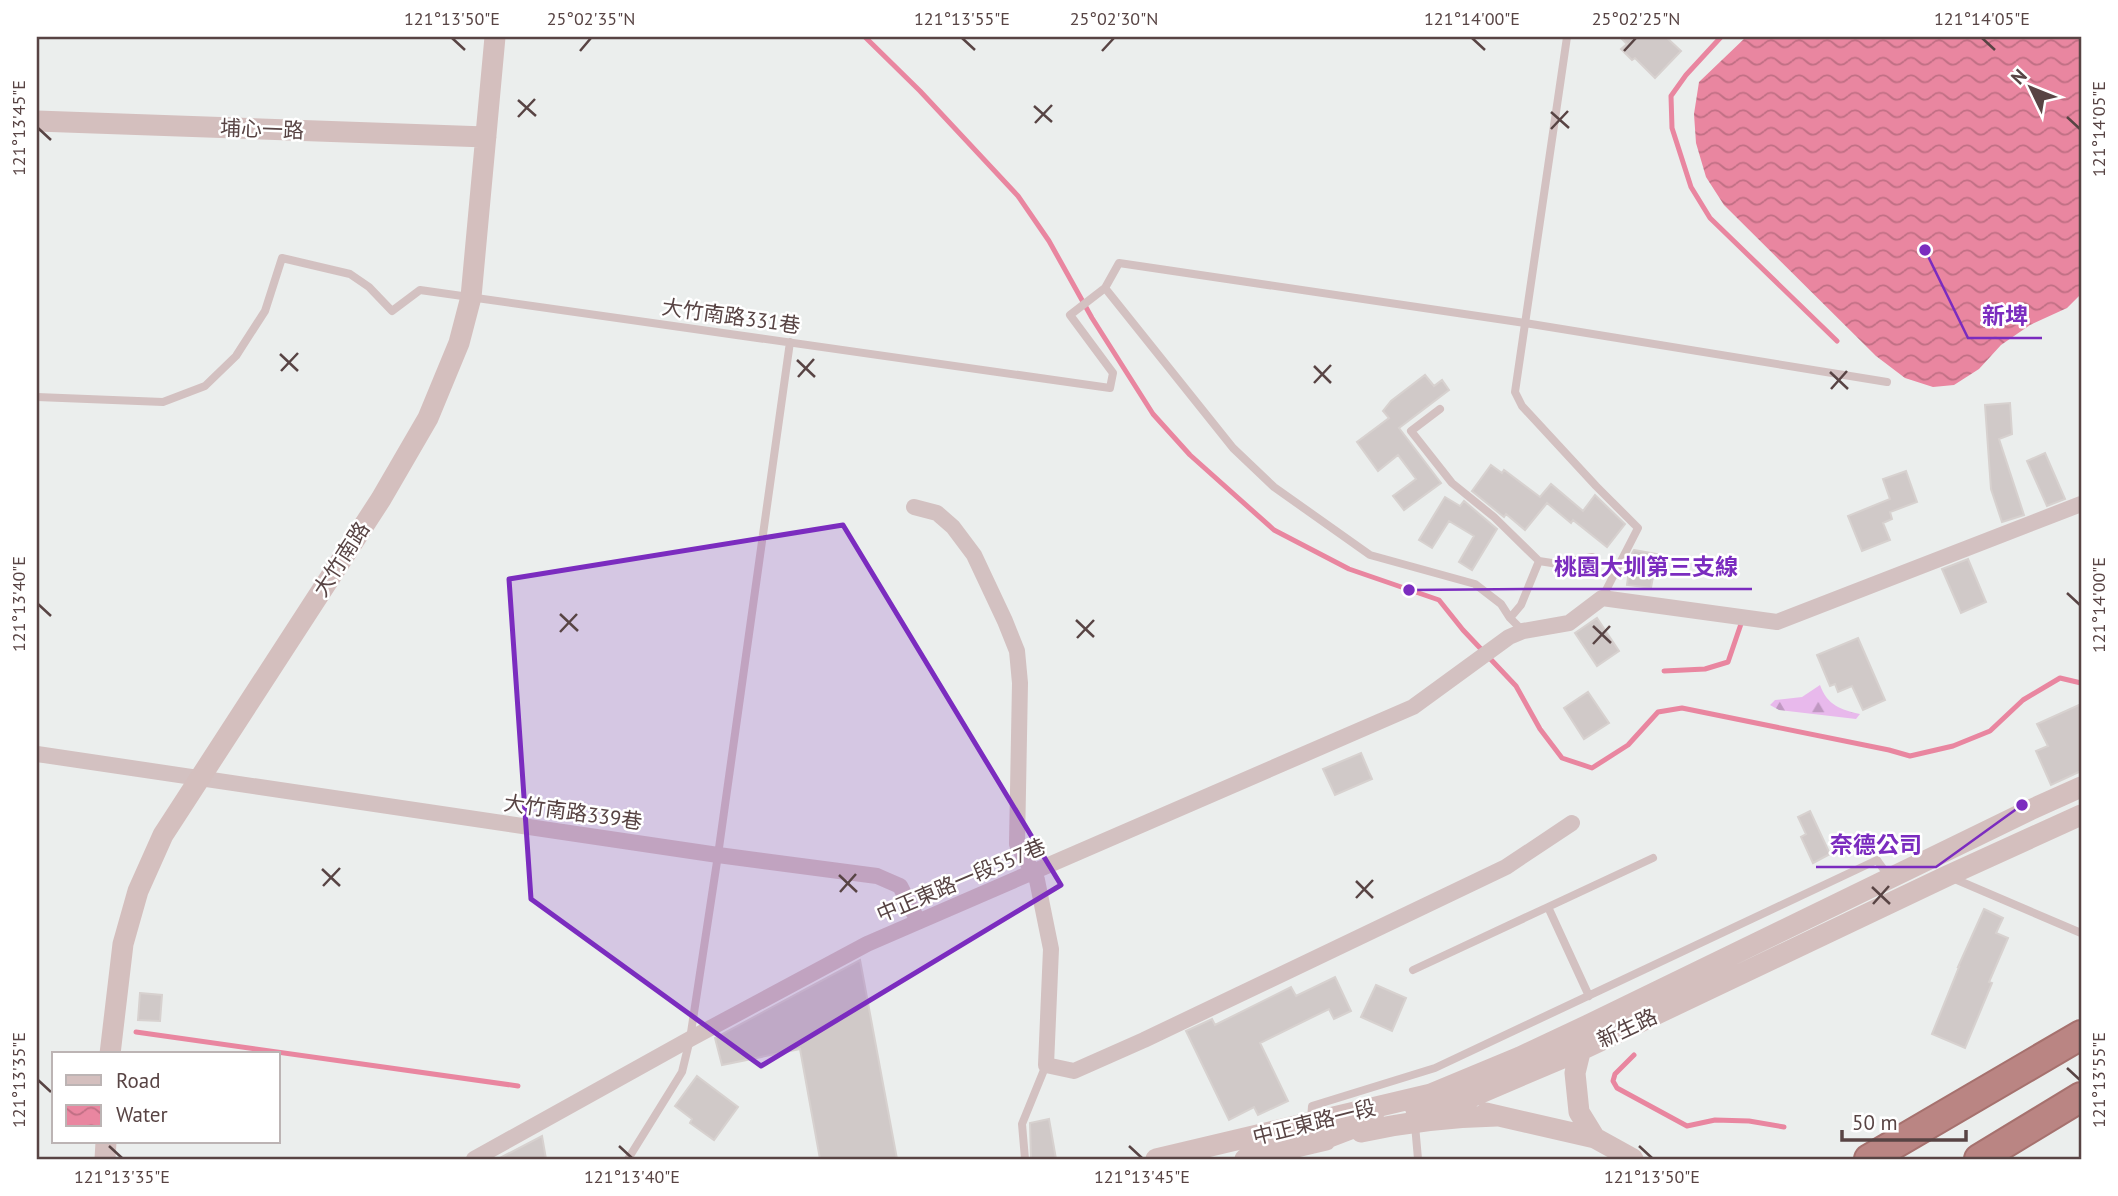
<svg xmlns="http://www.w3.org/2000/svg" width="2118" height="1196" font-family="'PT Sans','Noto Sans TC',sans-serif">
	<style>
		.forest { fill: url(#forest-firs) }
		.water { fill: url(#water-waves) }
		.lines { fill: none; stroke-linecap: round; stroke-linejoin: round }
		.stream { stroke: #e986a0; stroke-width: 5 }
		.building { fill: #d0c9c8; stroke: #d7d1cf; stroke-width: 2 }
		.highway-casing { stroke: #a6716e; stroke-width: 32 }
		.lane { stroke: #d3c1c1; stroke-width: 8 }
		.street { stroke: #d3c1c1; stroke-width: 16 }
		.secondary { stroke: #d4bfbe; stroke-width: 21 }
		.highway { stroke: #ba8583; stroke-width: 28 }
		.marked { fill: #7b2cbf; fill-opacity: 0.2; stroke: #7b2cbf; stroke-width: 5; stroke-linejoin: round }
		.ticks { fill: none; stroke: #584444; stroke-width: 2.5 }
		.labels { text-anchor: middle; dominant-baseline: central; stroke-width: 5; stroke-linejoin: round; paint-order: stroke }
		.street-label { font-size: 21px; fill: #584444; stroke: #fff }
		.leader { fill: none; stroke: #7b2cbf; stroke-width: 2.5 }
		.callout-dot { fill: #7b2cbf; stroke: #fff; stroke-width: 2.5 }
		.callout-label { font-size: 23px; text-anchor: middle; font-weight: bold; fill: #7b2cbf; stroke: #fff; stroke-width: 5; stroke-linejoin: round; paint-order: stroke }
		.neatline { fill: none; stroke: #584444; stroke-width: 2.5 }
		.ticks-label { font-size: 18px; text-anchor: middle; fill: #584444 }
	</style>
	<defs>
		<pattern id="forest-firs" width="22" height="20" patternUnits="userSpaceOnUse" patternTransform="scale(1.75)"><rect width="22" height="20" fill="#e8b9ec"/><path d="M5 1l3.5 6h-7zM16 11l3.5 6h-7z" fill="#bf98c1"/></pattern>
		<pattern id="water-waves" width="16" height="10" patternUnits="userSpaceOnUse" patternTransform="scale(1.75)"><rect width="16" height="10" fill="#e986a0"/><path d="M0 5q4-4 8 0t8 0" fill="none" stroke="#c06f84"/></pattern>
	</defs>
	<rect width="100%" height="100%" fill="#ebeeed"/>
	<!-- forest -->
	<path class="forest" d="M1820,685C1827,705 1841,710 1860,714L1856,719L1779,710L1770,705L1775,700L1802,697Z"/>
	<!-- water -->
	<path class="water" d="M1746,37H2081V294L2067,308L2030,325L2001,345L1979,369L1954,385L1933,387L1905,378L1876,356L1724,205L1706,177L1696,143L1694,114L1699,82Z"/>
	<g class="lines">
		<!-- stream -->
		<path class="stream" d="M865,37L920,91L1018,196L1049,241L1092,318L1153,414L1190,455L1274,530L1349,569L1439,600L1463,630L1516,686L1540,729L1562,758L1592,768L1628,745L1658,712L1682,708L1889,750L1910,756L1953,746L1990,731L2023,700L2060,678L2081,683
			M1721,37L1686,75L1671,96L1672,128L1691,187L1710,218L1837,341
			M1664,671L1705,669L1728,662L1742,621
			M136,1032L518,1086
			M1634,1055L1615,1074L1613,1081L1617,1088L1687,1126L1715,1120L1749,1121L1784,1127"/>
	</g>
	<!-- building -->
	<path class="building" d="M1620,37H1666L1681,51L1655,78L1635,58L1632,60L1621,49L1627,44Z
		M1425,375L1434,386L1442,380L1449,390L1399,428L1441,483L1404,510L1393,496L1416,479L1398,455L1378,471L1357,442L1389,418L1383,411L1391,401Z
		M2010,403L2012,434L1999,439L2024,515L2002,522L1991,489L1985,405Z
		M2045,453L2065,499L2047,506L2027,461Z
		M1491,465L1502,473L1504,470L1540,497L1551,484L1583,511L1595,495L1625,524L1607,547L1573,520L1571,523L1547,503L1525,530L1506,514L1504,517L1472,491Z
		M1906,471L1917,502L1890,512L1892,519L1883,523L1890,540L1862,551L1848,516L1890,499L1883,479Z
		M1445,497L1460,506L1464,501L1497,529L1472,570L1459,562L1474,536L1449,521L1432,548L1419,540Z
		M1634,550L1657,554L1651,588L1627,585L1631,555Z
		M1968,559L1986,602L1961,613L1942,569Z
		M1597,618L1619,651L1597,666L1575,633Z
		M1858,638L1885,700L1863,710L1852,686L1838,692L1835,684L1830,686L1817,655Z
		M1588,692L1609,723L1584,739L1564,708Z
		M2081,704V771L2051,785L2036,751L2048,746L2037,724Z
		M1361,753L1372,779L1335,795L1323,769Z
		M1810,811L1830,854L1813,863L1801,837L1806,834L1798,817Z
		M1984,909L2003,918L1996,933L2008,938L1989,982L1992,983L1965,1048L1932,1034L1959,967H1958Z
		M860,960L897,1159H820L800,1049L722,1065L715,1038Z
		M1335,977L1351,1011L1334,1019L1329,1009L1260,1043L1288,1101L1258,1115L1254,1107L1229,1120L1186,1031L1212,1019L1215,1025L1291,987L1296,996Z
		M1376,985L1406,998L1392,1031L1361,1017Z
		M140,993L162,995L160,1021L138,1020Z
		M697,1076L738,1107L714,1140L690,1123L692,1119L675,1106Z
		M1049,1119L1056,1159H1031L1030,1123Z
		M542,1136L546,1159H498Z"/>
	<g class="lines">
		<defs>
			<path id="highway" d="M1869,1159L2081,1035
				M1979,1159L2081,1097"/>
		</defs>
		<!-- highway casing -->
		<use href="#highway" class="highway-casing"/>
		<!-- lane -->
		<path class="lane" d="M1567,37L1515,392L1522,406L1596,486L1638,528L1602,598
			M37,397L163,402L205,386L236,356L265,311L282,258L350,274L369,287L392,311L420,290L1110,388L1113,373L1070,315L1105,288
			M1440,409L1411,431L1452,483L1494,517L1539,561
			M1510,618L1521,605L1539,561L1558,564L1592,557
			M1523,631L1510,618L1501,604L1475,584L1370,555L1274,487L1233,448L1105,288L1119,263L1525,323L1887,382
			M1950,877L2081,933
			M1413,970L1548,907
			M1589,996L1548,907L1653,858
			M1311,1120L1312,1106L1435,1068L1877,860L1889,877
			M1415,1125L1418,1159
			M628,1159L682,1072L690,1039L718,855L790,342
			M1025,1159L1022,1124L1046,1065"/>
		<!-- street -->
		<path class="street" d="M914,507L937,513L953,527L974,555L1005,621L1017,651L1020,683L1017,844L1037,880L1051,949L1046,1065L1074,1071L1144,1040L1506,867L1572,823
			M37,754L718,855L877,876L900,886L918,921
			M474,1159L690,1039L867,944L1413,707L1509,637L1523,631L1569,623L1602,598L1777,622L2081,504"/>
		<!-- secondary -->
		<path class="secondary" d="M37,121L486,137
			M1583,1040L1575,1073L1579,1112L1595,1138
			M110,1054L123,944L138,891L163,835L381,499L428,418L459,343L471,297L495,37
			M1416,1110L1457,1103L1579,1051L1947,876L2081,815
			M1486,1113L1595,1138L1633,1159
			M1361,1132C1406,1122 1451,1117 1497,1116
			M1314,1143L1374,1120
			M105,1159L106,1142
			M1156,1159L1431,1094L1520,1057L1588,1025L2030,810L2081,787
			M1245,1159L1326,1140"/>
		<!-- highway -->
		<use href="#highway" class="highway"/>
	</g>
	<!-- marked area -->
	<path class="marked" d="M843,525L1061,885L761,1066L531,899L509,579Z"/>
	<!-- ticks -->
	<path class="ticks" d="M452,38L465,50M962,38L975,50M1472,38L1485,50M1982,38L1995,50M580,51L591,38M1102,51L1114,38M1624,51L1636,38M518,100L536,116M1034,106L1052,122M1551,112L1569,128M518,117L535,99M2067,117L2080,129M1035,123L1052,105M38,128L51,140M1551,129L1568,111M280,354L298,371M797,360L815,377M1314,366L1331,383M281,371L298,353M1830,372L1848,389M798,377L814,359M1314,383L1331,365M1831,389L1847,371M2067,593L2080,605M38,604L51,616M560,614L578,631M1076,620L1094,637M1593,626L1611,643M560,632L577,614M1077,638L1094,620M1593,644L1610,626M322,869L340,886M839,875L857,892M1356,881L1373,898M323,886L340,868M1872,887L1890,904M840,892L856,874M1356,898L1373,880M1873,904L1889,886M2067,1068L2080,1080M38,1080L51,1092M109,1146L122,1158M619,1146L632,1158M1129,1146L1142,1158M1639,1146L1652,1158"/>
	<g class="labels">
		<!-- street labels -->
		<g class="street-label">
			<text transform="translate(262 129) rotate(2)">埔心一路</text>
			<text transform="translate(731 316) rotate(8)">大竹南路331巷</text>
			<text transform="translate(341 559) rotate(-57)">大竹南路</text>
			<text transform="translate(573 812) rotate(8)">大竹南路339巷</text>
			<text transform="translate(961 880) rotate(-23)">中正東路一段557巷</text>
			<text transform="translate(1627 1028) rotate(-25)">新生路</text>
			<text transform="translate(1314 1122) rotate(-14)">中正東路一段</text>
		</g>
	</g>
	<!-- callouts -->
	<path class="leader" d="M1925 250L1968 338H2042M1409 590L1540 589H1752M2022 805L1936 867H1816"/>
	<g class="callout-dot">
		<circle cx="1925" cy="250" r="7"/>
		<circle cx="1409" cy="590" r="7"/>
		<circle cx="2022" cy="805" r="7"/>
	</g>
	<g class="callout-label">
		<text x="2005" y="324">新埤</text>
		<text x="1646" y="575">桃園大圳第三支線</text>
		<text x="1876" y="853">奈德公司</text>
	</g>
	<!-- border -->
	<rect width="2118" height="1196" fill="none" stroke="#ffffff" stroke-width="77"/>
	<!-- legend -->
	<rect x="52" y="1052" width="228" height="91" fill="#ffffff" stroke="#bcb4b4" stroke-width="2"/>
	<rect x="66" y="1075" width="35" height="10" fill="#d4bfbe" stroke="#bcb4b4" stroke-width="2"/>
	<text x="116" y="1088" font-size="21" fill="#584444">Road</text>
	<rect x="66" y="1105" width="35" height="21" fill="url(#water-waves)" stroke="#bcb4b4" stroke-width="2"/>
	<text x="116" y="1122" font-size="21" fill="#584444">Water</text>
	<!-- north arrow -->
	<g transform="translate(2031 88) rotate(313)" stroke="#ffffff" stroke-width="5" paint-order="stroke">
	<path d="M0-5L12 26L0 18L-12 26Z" fill="#584444"/>
	<text y="-10" font-size="19" font-weight="bold" text-anchor="middle" fill="#584444">N</text>
	</g>
	<!-- scale -->
	<path d="M1842 1130v10h124v-10" fill="none" stroke="#584444" stroke-width="3.5"/>
	<text x="1852" y="1130" font-size="21" fill="#584444" stroke="#ffffff" stroke-width="5" paint-order="stroke">50 m</text>
	<rect x="38" y="38" width="2042" height="1120" class="neatline"/>
	<g class="ticks-label">
		<text x="452" y="25">121°13'50"E</text>
		<text x="591" y="25">25°02'35"N</text>
		<text x="962" y="25">121°13'55"E</text>
		<text x="1114" y="25">25°02'30"N</text>
		<text x="1472" y="25">121°14'00"E</text>
		<text x="1636" y="25">25°02'25"N</text>
		<text x="1982" y="25">121°14'05"E</text>
		<text transform="translate(19 128) rotate(-90)" y="6">121°13'45"E</text>
		<text transform="translate(2099 129) rotate(-90)" y="6">121°14'05"E</text>
		<text transform="translate(19 604) rotate(-90)" y="6">121°13'40"E</text>
		<text transform="translate(2099 605) rotate(-90)" y="6">121°14'00"E</text>
		<text transform="translate(19 1080) rotate(-90)" y="6">121°13'35"E</text>
		<text transform="translate(2099 1080) rotate(-90)" y="6">121°13'55"E</text>
		<text x="122" y="1183">121°13'35"E</text>
		<text x="632" y="1183">121°13'40"E</text>
		<text x="1142" y="1183">121°13'45"E</text>
		<text x="1652" y="1183">121°13'50"E</text>
	</g>
</svg>
